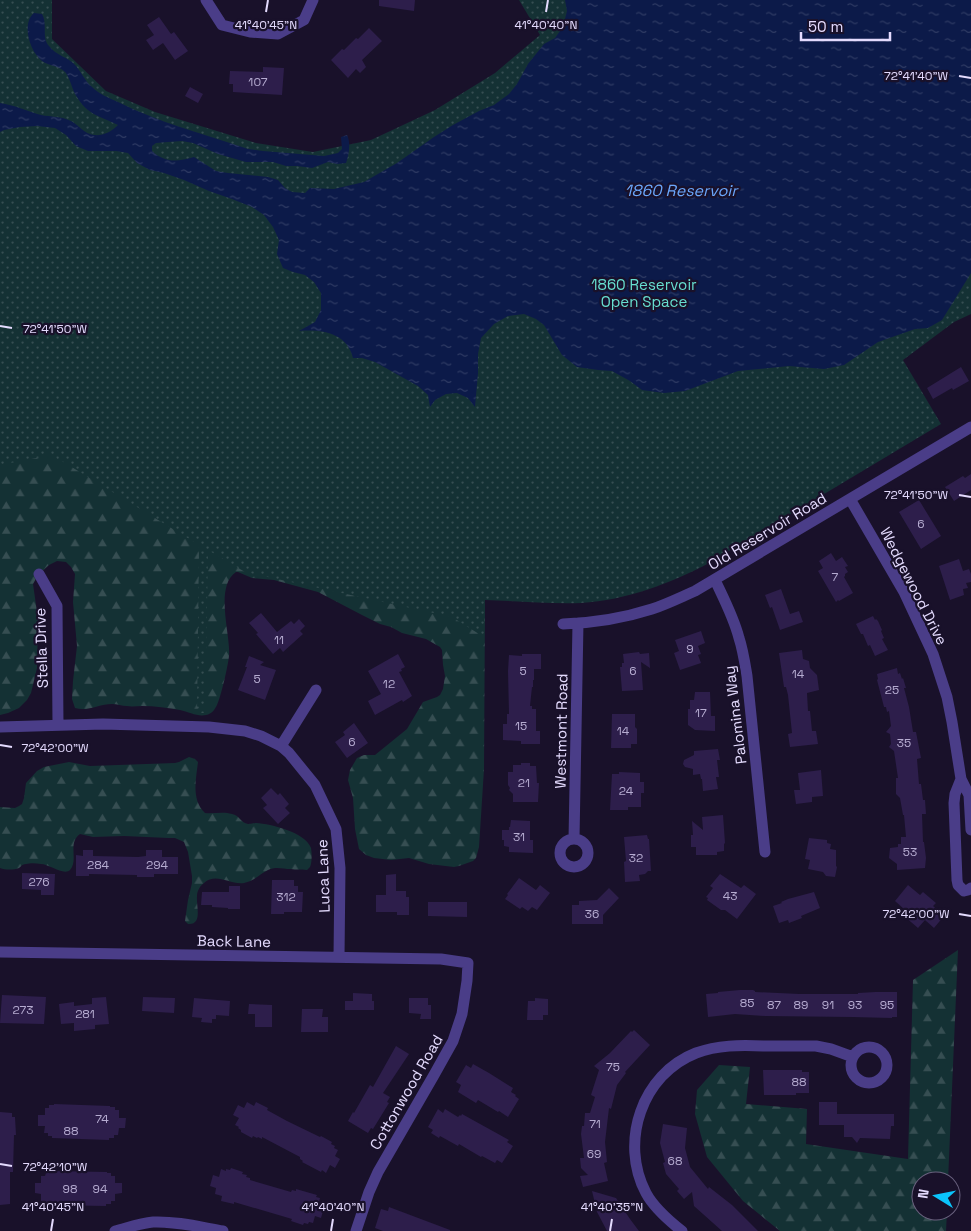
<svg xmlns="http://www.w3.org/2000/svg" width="971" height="1231" font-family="'Space Grotesk',sans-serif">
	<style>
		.forest { fill: url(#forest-firs) }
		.park { fill: url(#park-dots) }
		.water { fill: url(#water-ripples) }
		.building { fill: #2d1e4b }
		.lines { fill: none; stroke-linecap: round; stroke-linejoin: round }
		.minor { stroke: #4a3d88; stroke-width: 11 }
		.ticks { fill: none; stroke: #e4dbfe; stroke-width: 2 }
		.labels { text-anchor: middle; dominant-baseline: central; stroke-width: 4.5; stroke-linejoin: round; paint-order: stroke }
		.number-label { font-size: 12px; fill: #b6acd1 }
		.park-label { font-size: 15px; fill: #67dfd0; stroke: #19112a }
		.street-label { font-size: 15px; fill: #e4dbfe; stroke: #19112a }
		.water-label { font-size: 16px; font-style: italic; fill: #6ba7fc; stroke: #19112a }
		.ticks-label { font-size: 12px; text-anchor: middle; fill: #e4dbfe; stroke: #19112a; stroke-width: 4.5; stroke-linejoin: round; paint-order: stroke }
	</style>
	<defs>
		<pattern id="forest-firs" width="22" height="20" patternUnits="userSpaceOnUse" patternTransform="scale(1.25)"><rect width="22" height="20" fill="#143134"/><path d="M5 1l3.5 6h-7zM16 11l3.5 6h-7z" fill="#364e52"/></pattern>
		<pattern id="park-dots" width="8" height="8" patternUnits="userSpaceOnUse" patternTransform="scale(1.25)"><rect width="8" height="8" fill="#143134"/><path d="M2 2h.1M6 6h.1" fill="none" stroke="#364e52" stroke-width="1.8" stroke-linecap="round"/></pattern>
		<pattern id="water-ripples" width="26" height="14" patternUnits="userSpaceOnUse" patternTransform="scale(1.25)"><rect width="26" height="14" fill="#0c1a49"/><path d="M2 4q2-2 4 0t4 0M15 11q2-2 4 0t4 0" fill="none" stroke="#2f3b64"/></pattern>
	</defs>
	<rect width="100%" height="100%" fill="#19112a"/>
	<!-- forest -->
	<path class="forest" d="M0,351L485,604L484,769L479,847L476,858L473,861L459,866L454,867L429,864L409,858L391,860L374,858L366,855L359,849L355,829L353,798L348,780L350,770L357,758L364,755H375L407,729L423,702L437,697L440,695L443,689L445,676L443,665L442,650L440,647L426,639L402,633L391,627L380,624L362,615L318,592L274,580L252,578L238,572H236C214,587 231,635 229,656C228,666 221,696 217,705C215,709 212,714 206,715C198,717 189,712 180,710C168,708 155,706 142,706C137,706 132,707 127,706C122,706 117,704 112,704C99,704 88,712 75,708L72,699L73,681L77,646L73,602L75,574L71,567L66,562L57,561L49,565L38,575L33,584L38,619L37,668L31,693L27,700L19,708L8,713L0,715Z
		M189,757L195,759L198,762C196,779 191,800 205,813C214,814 223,811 232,814C239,815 241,823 248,824C249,824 255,823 256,823C271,824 305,832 311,848C312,854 312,862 310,867L307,870C301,869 296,870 291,869C283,869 276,866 268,870C260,874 254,881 244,883C230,885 216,872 204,883C200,886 197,891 197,896C196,906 203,925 188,924L185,921L188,900L192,883V876L188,852L184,842L175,838H169L124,836L93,837L80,834C67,843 79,860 70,870C64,876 49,864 41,864C36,863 30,863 26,864C20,865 23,865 19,868C13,870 6,870 0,868V807L15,808L19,806L22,804L24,798L26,783L37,771L44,767L69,762L90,766L175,763L179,762Z
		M958,950L948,1181H921V1211H947L946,1231H780L743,1201L707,1157L695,1114L697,1090L719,1065L750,1067L746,1104L807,1109L806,1144L908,1159L913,980Z"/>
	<!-- park -->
	<path class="park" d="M0,0H52V39L106,91L155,112L256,143L313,152L371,140L435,110L495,73L540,35L519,0H971V314L954,322L903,360L941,424L709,563C669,584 627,600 581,603C549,604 517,601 485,600L484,635L479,634L452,617L245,572L208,550L205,713H197L199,545L52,455L0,465Z"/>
	<!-- water -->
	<path class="water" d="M565,0H971V273L942,320L928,328L915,329L878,342L844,365L824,369L789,366L738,371L685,391L664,393L642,390L630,381L612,371L598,370L577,367L562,355L544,325L536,319L524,314L508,316L494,324L481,338L478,354V373L475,407L468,398L457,393L446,394L435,400L430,407L428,395L418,386L375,362L362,358H353C347,333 322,329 299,331L315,322L321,310V293L314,282L305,275L293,272L283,268L277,254L279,240L273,227L264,215L252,207L232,199L209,191L184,180L164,173L150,170L137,163L128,153L116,151H88L76,146L66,135L55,128L37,126L20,127L4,130L0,132V103C14,105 27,111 41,115C51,117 61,116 71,121C79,125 84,134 94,135C103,136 111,132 118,125C98,115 88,116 75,94C72,88 70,79 66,73C61,66 49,66 42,61C30,52 21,24 34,13L42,14C48,24 41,37 49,46C56,56 69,57 76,66C82,73 85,81 92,87C99,94 109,98 118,102C160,123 204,134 248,149L263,151L324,156L338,153L342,149L341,137L347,135C351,143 349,155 346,163L337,164L328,162L312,168L297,166H286L273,162H246L218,154L193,143L182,141L168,142L156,143L152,146V151C165,163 177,162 194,157L216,171L228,173L268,177L278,180L285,188L292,192L305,193L310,188L334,189L364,182L397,163L434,137L453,125L479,111L494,105L509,94L517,84L528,64L544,44L555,38L563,27L567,11Z"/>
	<!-- building -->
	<path class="building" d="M379,0H415L414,11L379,6Z
		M159,17L171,34L174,32L188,51L175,60L163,43L153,50L146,40L154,35L147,25Z
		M369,28L382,41L362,60L366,67L360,73L356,69L348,78L331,60L342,49L344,50L356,38L358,39Z
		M263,67L284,68L282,95L233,92V84H229L230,71L263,72Z
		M190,87L203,94L198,103L185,96Z
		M961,367L969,381L953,390L952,388L933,399L927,388Z
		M971,474V490L954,501L945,487L963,476L965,478Z
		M919,500L941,536L921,549L899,512Z
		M831,553L836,561L842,557L848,566L845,567L848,572L845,574V576L844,577L853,593L839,601L838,600L836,602L818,571L823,568L819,561Z
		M959,559L963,571L969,569L971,574V582L966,583L968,588L963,589L964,595L950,600L939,566Z
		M781,589L790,614L799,611L803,622L780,630L772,607L770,608L765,595Z
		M261,613L277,632L291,621L294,624L299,619L305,626L300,631L303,634L283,652L280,648L273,654L256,634L258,633L249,623Z
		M873,616L875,620L876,619L878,621L882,630L881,631L884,638L882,639L888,650L875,656L870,645L868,646L863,634H861L856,624Z
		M701,631L705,643L698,646L701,654L698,655L701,663L680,670L674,653L679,651L675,640Z
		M802,650L803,659L809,661L810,668L817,675L819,690L807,693L808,711H810L812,731H816L818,744L790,747L788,734L792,733L788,695L786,687H784L779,653Z
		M639,652L640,654L649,653L650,668L641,662L643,690L622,691L620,667H622V663H624L623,654Z
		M398,654L405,667L401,669L402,671L399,672L412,696L403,702L402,700L375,715L368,701L381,694L368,671Z
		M522,654H541V669H534V680H533V687H532L530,706H532V709H536V731H540V744H521V741L503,740V724H507V714H509L508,671L509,655L522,656Z
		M249,656L264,662L260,665L276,670L265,700L238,690L247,667H245Z
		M897,668L898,674L900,673L902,679L903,678L906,688H904L909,707L913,732H916L921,758L917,759L919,784H921L923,800H925L926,814H922L923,842H924L926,858L925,868L897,870V864L889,858L890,848L898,847V844H901V837H906L904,815H903L900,798L896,794V778H898L894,751L889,747L891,744L890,734L886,732L891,726L889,711L887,712L886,707H884L877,680L878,679L877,674Z
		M695,692H710L711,716H715V731L695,730L688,725V709H690V700H694Z
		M612,714H635V727L637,729V744H631V748H611Z
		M354,723L368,743L347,758L335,742L345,735L343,732Z
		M718,749L720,760H717L719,777H716L718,789L703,791L702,779H701L700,774L693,775V769L685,767L683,764L684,760L694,755V751Z
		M521,763H530V766H536L537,783H539L538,802H513V794L509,790L510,788L508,785V772H513V765H521Z
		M821,770L823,796L812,797V802L796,804L794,790H800L798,773Z
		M619,772L640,773V782H644V793H641V807H628V810H610L612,774H619Z
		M271,788L278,795L280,793L289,804L285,808L290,813L278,824L263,808L267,805L261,798Z
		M723,815L725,843L724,844V851L717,852V855H696V847H691V835H693L692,821L703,830L702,817Z
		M511,820L530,821V840H533V853L509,852V847L504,846V840H502V830H509V827H510Z
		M647,835L648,839H649L651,871H648L645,874L639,875L640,881L625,882L624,862L626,861L624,837Z
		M809,838L827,840V843L831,844L830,849L836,850V866L837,867L835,877L826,876L823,872L808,869L810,860L805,859Z
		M83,850H93V856L138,857L146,856V850H162V857H178V874H154V877H137V875L89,874V876H76V855L83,856Z
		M22,873L55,874L54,895H41V890L22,889Z
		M396,874V891H406V897H409V915H397V912H376V895H386V875Z
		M720,874L741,888L744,885L756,894L737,919L725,910H721L707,900L708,898L706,897L713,888L710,886Z
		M519,878L536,890L540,885L550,893L537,910L532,907L528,911L522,907L520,909L505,899L508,895L507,894Z
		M272,880H294V886H298V892H303L302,912H284V914H271Z
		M908,885L920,895L923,892L936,903L933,906L944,916L934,928L925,920L918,928L904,916V909L895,901Z
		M229,886H240V909H228V908L212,907V905H201L202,892H229Z
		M609,888L619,898L603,915V924H572V905H579V901L597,900Z
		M814,892L820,908L801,916L802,918L789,923L788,920L779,923L773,906L782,903L781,902L788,899Z
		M428,902H467V917L428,916Z
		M740,990H753L755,991V992L799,994H858V993L876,992H897V1017H892V1018L852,1017L765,1016L735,1014L708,1017L706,994L718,993V992Z
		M353,993L372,994V1001H374V1010H345V1001H353Z
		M2,995L46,997L44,1024L0,1023Z
		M106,997L109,1024L95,1025V1029L74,1031V1023L61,1024L59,1004L74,1002V1006L92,1004V998Z
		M143,997L175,998L174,1013L142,1011Z
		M194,998L230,1001L229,1016L216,1015V1019H212V1023L201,1022L202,1018L192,1017Z
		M409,998H428V1005H431V1019H420L421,1014L409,1013Z
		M535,998L548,999V1015H543V1020H527L528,1001H535Z
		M249,1004L272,1005V1027H255V1014H248Z
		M302,1009H323L322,1017H328V1032H301Z
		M634,1030L650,1045L625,1072L626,1073L617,1085L611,1109L609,1108L605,1142L607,1162L604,1163L608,1181L583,1187L580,1176L588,1175L581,1168L580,1158H584L581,1134L582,1126H584L585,1113H590L595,1097L591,1095L599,1070L594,1066L610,1053L631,1031L632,1032Z
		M396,1046L409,1054L383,1093L390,1097L387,1102L389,1103L373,1129L371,1128L368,1133L348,1121L353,1112L354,1113L370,1085L373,1087Z
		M473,1064L489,1073L513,1088L511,1092L516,1095L515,1096L519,1099L508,1117L499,1111L498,1112L478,1100L476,1103L458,1092L461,1085L456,1082L466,1065L471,1068Z
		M763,1070H802V1072H809V1093H796V1095H764Z
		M247,1102L254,1106L256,1102L268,1108L267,1110L287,1121L320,1137L321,1136L332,1142L331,1144L335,1146L334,1148L338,1150L335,1156L340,1159L335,1168L330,1165L326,1173L322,1170L321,1172L302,1162L303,1161L300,1159V1157L262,1137V1139L258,1137L257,1138L253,1136L252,1138L241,1132V1130L238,1128L239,1127L235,1125L239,1118L233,1115L238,1105L244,1108Z
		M819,1102H837V1114H894V1126H891L890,1139L860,1138L857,1143L852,1137H844V1125H819Z
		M54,1104L110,1106V1107H115V1110H119V1118H126L125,1128H119L118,1135H114V1138H109V1140L52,1138V1136H48V1133H44L45,1126H38V1115H45V1108H49V1105H54Z
		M438,1109L443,1113L445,1109L458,1117L460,1115L461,1116L462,1114L509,1140L507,1142L513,1146L502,1163L497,1160L495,1163L482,1156L481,1157L459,1144L458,1146L440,1136L439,1138L431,1133L433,1130L428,1127Z
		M0,1112L12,1113V1117H15L16,1135H14L13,1172H10V1204L0,1205Z
		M663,1124L687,1128L685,1148L690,1167L708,1189L709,1187L732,1205L758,1231H722L694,1206L692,1192L684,1199L677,1191L679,1189L666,1174L663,1163L665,1162L660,1143Z
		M231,1168L243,1172L242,1174L247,1175L246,1177L250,1178V1180L291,1192L292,1190L296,1191V1189L317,1195L316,1197L320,1198L318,1206L324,1208L321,1218L315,1216L313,1223L309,1222L308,1224L304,1223L303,1225L291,1221L292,1219L234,1202V1204L221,1201L222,1196L215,1194L216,1188L210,1186L213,1175L219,1177L221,1169L226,1171V1169L230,1170Z
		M50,1171L107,1172V1173H111V1176H115V1183H122V1193L115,1194V1201H111V1204H106V1206L49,1205V1203H45V1201H41V1194L35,1193V1183H41V1176H45L46,1173H50Z
		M592,1191L616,1198L630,1219L639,1231H607L597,1212Z
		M389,1207L450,1230V1231H383L375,1228L381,1209L388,1211Z"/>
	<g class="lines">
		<!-- minor -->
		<path class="minor" d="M206,0L222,25L250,32L278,34L304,20L313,0
			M850,499L904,592L933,654L947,697L952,722L961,779L969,795L971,830
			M39,574L57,606L58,725
			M715,580C724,599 734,618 739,638C743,650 745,664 747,676L765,852
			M563,624C593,623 624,618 652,609C667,604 681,597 695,591L971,427
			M0,727L103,724L209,727L245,731L261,736L281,746L289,753L315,785L336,829L340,868L339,957
			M281,746L316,690
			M961,779L955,794L954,803L957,880L958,885L964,891L968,890L971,888
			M574,839L578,623
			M560 853a14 14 0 1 1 28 0a14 14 0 1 1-28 0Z
			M0,952L441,959L468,963L467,981L462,1014L453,1041L434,1075L378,1172L369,1192L356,1231
			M851 1065a18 18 0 1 1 36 0a18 18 0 1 1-36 0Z
			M115,1231C127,1228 140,1223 153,1222C176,1221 200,1227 223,1231
			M682,1231C668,1220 654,1208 646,1193C619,1142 642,1074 696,1053C718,1045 740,1045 763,1046C781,1046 799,1046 816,1046L831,1049L853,1057"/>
	</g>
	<!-- ticks -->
	<path class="ticks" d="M266,12L268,0M546,12L548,0M959,76L971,78M0,326L12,328M959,495L971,497M0,745L12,747M959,914L971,916M0,1164L12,1166M51,1231L53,1219M331,1231L333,1219M610,1231L612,1219"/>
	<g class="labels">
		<!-- number labels -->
		<g class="number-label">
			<text x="258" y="82">107</text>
			<text x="921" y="524">6</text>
			<text x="835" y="577">7</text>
			<text x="279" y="640">11</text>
			<text x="690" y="649">9</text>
			<text x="523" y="671">5</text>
			<text x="633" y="671">6</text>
			<text x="798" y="674">14</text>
			<text x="257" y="679">5</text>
			<text x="389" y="684">12</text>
			<text x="892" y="690">25</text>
			<text x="701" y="713">17</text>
			<text x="521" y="726">15</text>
			<text x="623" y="731">14</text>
			<text x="352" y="742">6</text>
			<text x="904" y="743">35</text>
			<text x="524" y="783">21</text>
			<text x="626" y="791">24</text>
			<text x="519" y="837">31</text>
			<text x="910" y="852">53</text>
			<text x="636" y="858">32</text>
			<text x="98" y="865">284</text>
			<text x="157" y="865">294</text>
			<text x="39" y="882">276</text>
			<text x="730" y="896">43</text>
			<text x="286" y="897">312</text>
			<text x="592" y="914">36</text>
			<text x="747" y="1003">85</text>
			<text x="774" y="1005">87</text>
			<text x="801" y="1005">89</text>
			<text x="828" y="1005">91</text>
			<text x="855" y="1005">93</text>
			<text x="887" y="1005">95</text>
			<text x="23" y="1010">273</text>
			<text x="85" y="1014">281</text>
			<text x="613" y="1067">75</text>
			<text x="799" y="1082">88</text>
			<text x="102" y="1119">74</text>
			<text x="595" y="1124">71</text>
			<text x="71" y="1131">88</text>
			<text x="594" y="1154">69</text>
			<text x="675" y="1161">68</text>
			<text x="70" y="1189">98</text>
			<text x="100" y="1189">94</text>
		</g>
		<!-- park labels -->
		<g class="park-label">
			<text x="644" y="284">1860 Reservoir<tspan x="644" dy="17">Open Space</tspan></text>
		</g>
		<!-- street labels -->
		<g class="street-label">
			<text transform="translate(767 531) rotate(-31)">Old Reservoir Road</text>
			<text transform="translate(914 586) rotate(63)">Wedgewood Drive</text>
			<text transform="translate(41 648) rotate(-92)">Stella Drive</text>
			<text transform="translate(735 715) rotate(-97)">Palomina Way</text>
			<text transform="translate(561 731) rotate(-89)">Westmont Road</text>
			<text transform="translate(323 876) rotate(-92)">Luca Lane</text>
			<text transform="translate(234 941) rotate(1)">Back Lane</text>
			<text transform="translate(406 1092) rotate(-60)">Cottonwood Road</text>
		</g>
		<!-- water labels -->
		<g class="water-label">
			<text x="681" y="190">1860 Reservoir</text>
		</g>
	</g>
	<g class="ticks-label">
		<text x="266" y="29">41°40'45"N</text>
		<text x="546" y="29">41°40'40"N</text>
		<text x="916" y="80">72°41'40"W</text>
		<text x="55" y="333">72°41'50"W</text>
		<text x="916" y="499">72°41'50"W</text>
		<text x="55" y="752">72°42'00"W</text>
		<text x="916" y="918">72°42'00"W</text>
		<text x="55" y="1171">72°42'10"W</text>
		<text x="53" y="1211">41°40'45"N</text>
		<text x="333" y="1211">41°40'40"N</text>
		<text x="612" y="1211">41°40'35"N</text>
	</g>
	<!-- north arrow -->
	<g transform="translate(936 1196) rotate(280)"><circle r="24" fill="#19112a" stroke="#6a627f"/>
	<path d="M0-4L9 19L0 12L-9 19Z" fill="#0bc4fb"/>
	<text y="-8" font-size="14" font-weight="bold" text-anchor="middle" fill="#e4dbfe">N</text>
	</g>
	<!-- scale -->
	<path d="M801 32v8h89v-8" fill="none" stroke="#e4dbfe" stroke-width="2.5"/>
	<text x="808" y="32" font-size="15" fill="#e4dbfe" stroke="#19112a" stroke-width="4" paint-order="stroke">50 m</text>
</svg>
